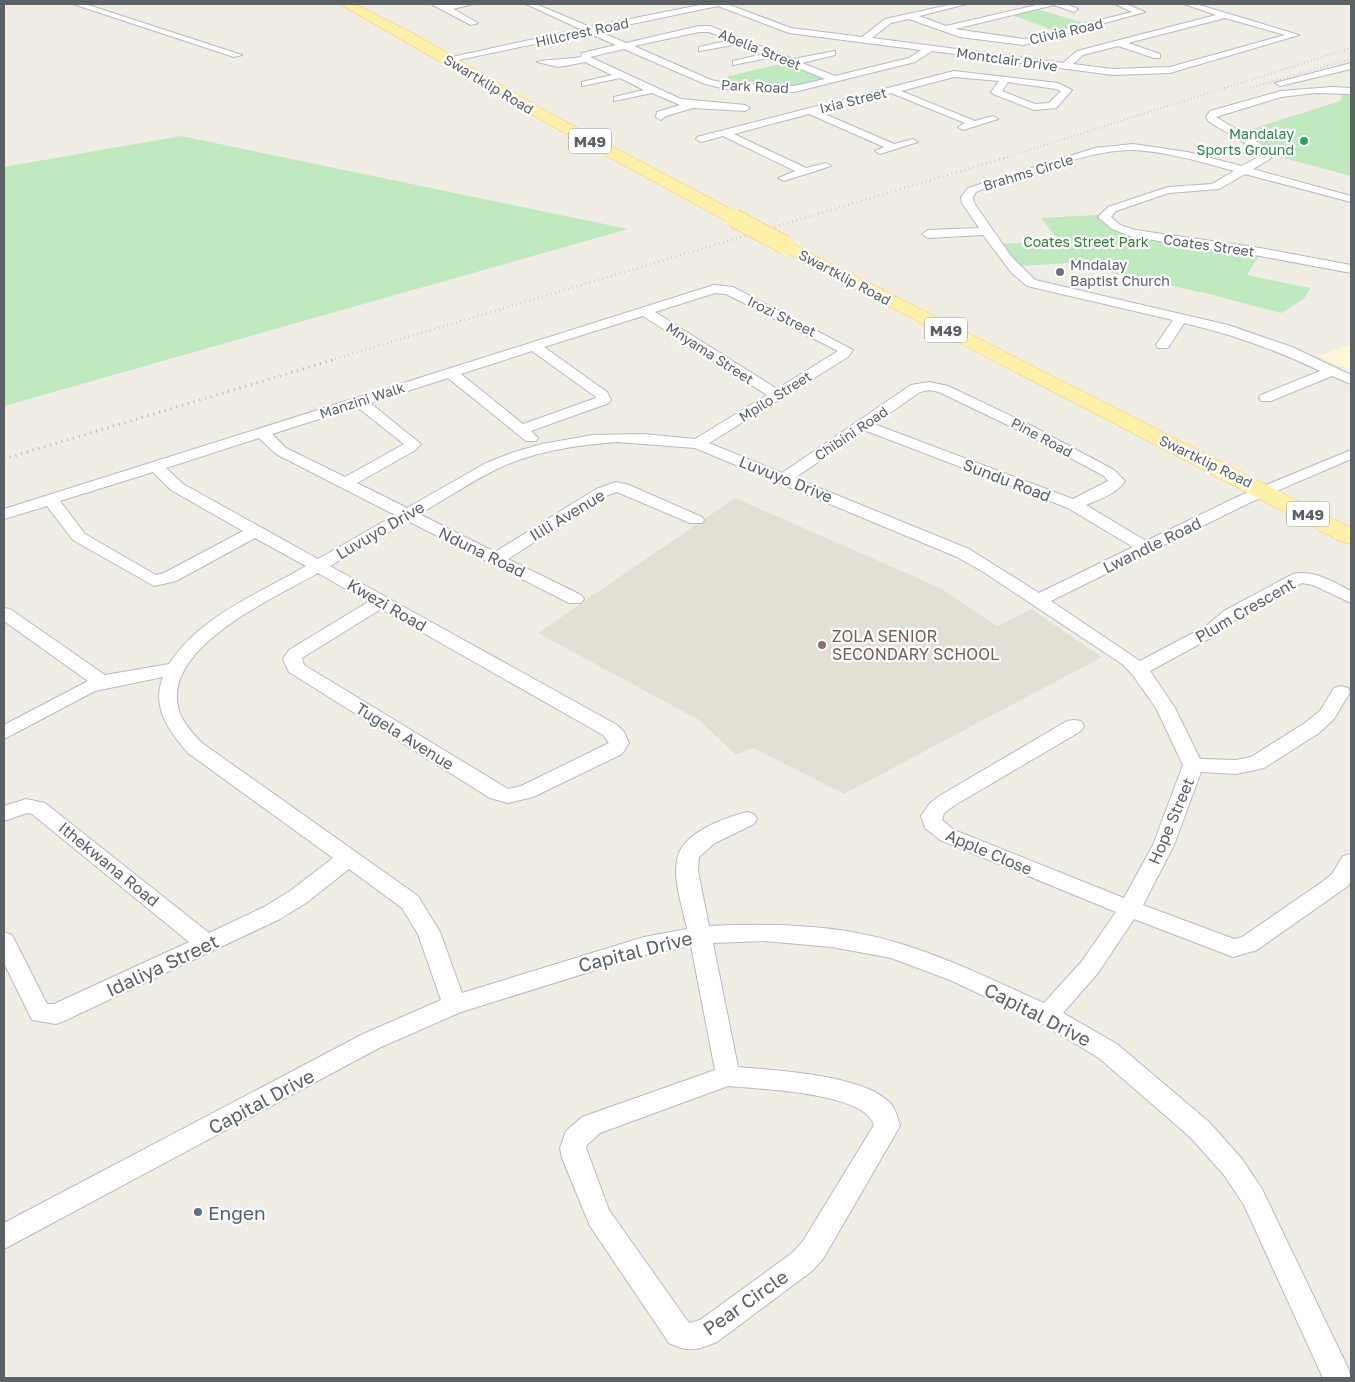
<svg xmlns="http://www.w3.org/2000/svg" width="1355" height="1382" font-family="'Golos Text',sans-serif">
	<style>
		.commercial { fill: #fff6da }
		.education { fill: #e2dfd5 }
		.green { fill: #c0e9c0 }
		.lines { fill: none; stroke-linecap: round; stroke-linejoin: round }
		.street-casing { stroke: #b7babf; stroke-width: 2 }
		.primary-casing { stroke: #facb53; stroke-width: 1 }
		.street { fill: #fff; fill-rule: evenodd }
		.primary { fill: #fff1aa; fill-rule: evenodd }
		.rail-far2 { stroke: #b4b5b6; stroke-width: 2; stroke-dasharray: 0.5 3; stroke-linecap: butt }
		.rail-far1 { stroke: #b4b5b6; stroke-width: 2.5; stroke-dasharray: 0.5 4; stroke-linecap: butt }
		.rail { stroke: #b4b5b6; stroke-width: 3; stroke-dasharray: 1 5; stroke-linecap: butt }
		.primary-bridge-casing { stroke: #facb53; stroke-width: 19; stroke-linecap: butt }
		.primary-bridge { stroke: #fff1aa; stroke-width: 18 }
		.leisure-dot { fill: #2e9e5b; stroke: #fff; stroke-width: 2 }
		.worship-dot { fill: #6b7280; stroke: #fff; stroke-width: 2 }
		.education-dot { fill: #8d6e63; stroke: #fff; stroke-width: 2 }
		.service-dot { fill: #5c6f8a; stroke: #fff; stroke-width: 2 }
		.labels { text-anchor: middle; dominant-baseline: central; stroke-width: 4.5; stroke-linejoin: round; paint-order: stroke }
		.far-street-label { font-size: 14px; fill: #5c6166; stroke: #fff }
		.far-leisure-label { font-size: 14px; fill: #27864d; stroke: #fff; text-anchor: end }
		.far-park-label { font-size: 14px; fill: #2f8232; stroke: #fff }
		.far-worship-label { font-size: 14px; fill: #5b616d; stroke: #fff; text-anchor: start }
		.shield { fill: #fff; stroke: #8d9094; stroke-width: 1 }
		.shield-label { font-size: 15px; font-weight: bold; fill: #5c6166 }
		.street-label { font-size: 16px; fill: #5c6166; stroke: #fff }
		.education-label { font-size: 16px; fill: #785e54; stroke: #fff; text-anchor: start }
		.near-street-label { font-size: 19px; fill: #5c6166; stroke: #fff }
		.near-service-label { font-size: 19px; fill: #4e5e75; stroke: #fff; text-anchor: start }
	</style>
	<rect width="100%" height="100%" fill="#f0ede5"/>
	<!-- commercial -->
	<path class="commercial" d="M1351,344V371L1318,356Z"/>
	<!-- education -->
	<path class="education" d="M735,498L940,588L997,626L1031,609L1102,657L844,794L753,748L736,755L699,720L538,633Z"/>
	<!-- green -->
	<path class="green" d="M1037,9L1087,24L1059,31L1052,30L1012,15Z
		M789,62L826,79L795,87L720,85L725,82L721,81L729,76Z
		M1343,93L1351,94V176L1280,157L1272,149L1243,132L1340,101Z
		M181,136L628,229L4,406V167Z
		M1098,215L1109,227L1130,235L1260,254L1247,275L1310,288L1304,299L1281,313L1209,294L1068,263L1019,266L1004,244L1059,241L1041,218Z"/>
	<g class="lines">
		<defs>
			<path id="street" d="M73,4H85L242,55L234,57Z
				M431,4H473L453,9L478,23L471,25Z
				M526,4H536L590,27L705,4H727L791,28L862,37L885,19L953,4H967L919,16L946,26L1041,4H1066L1078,9L1074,12L1054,5L955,29L1024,39L1132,12L1115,4H1126L1145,12L1024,45L960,37L909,19L891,23L872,38L1063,63L1077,51L1216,15L1184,4H1196L1299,35L1170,73L1113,75L932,51L915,62L794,92L726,89L705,84L624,49L590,57L681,99L745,105L750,108L745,111L693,108L666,116L661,120L656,117L657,112L680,105L652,93L614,101V97L644,90L620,78L582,86V82L612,75L585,62L559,67L537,62C539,60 573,59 581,57L582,53L616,45L588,33L448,62L443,59L580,29ZM718,6L789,33L921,50L909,58L835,76L802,63L835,55V51L793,59L710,26H699L626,43L598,31ZM1225,18L1285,35L1170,67L1113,69L1073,64L1083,55L1118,46L1154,58H1160V54L1128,43ZM699,32H709L731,40L699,47V51L739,44L763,54L733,61V65L772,57L825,79L794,86L726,83L711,80L634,46Z
				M1351,63V69L1280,86L1275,83Z
				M954,71L1058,83L1072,90L1056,108L1034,110L993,94L991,92L999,81L954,77L901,91L975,121L993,116L998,119L963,130L958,127L965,123L891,93L820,112L894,144L913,139L918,142L880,154L875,151L884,147L809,114L734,134L806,168L826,163L831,166L784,181L778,178L795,171L723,136L701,142L696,139L697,137ZM1008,82L1056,89L1061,91L1049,103L1035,104L1002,91Z
				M1332,87L1351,88V94L1315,93L1281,97L1216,117L1269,149L1271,157L1270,159L1253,169L1351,196V202L1245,174L1219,189L1169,193L1116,211L1111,217L1120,225L1135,230L1260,248L1351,265V273L1260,256L1133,237L1112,229L1098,217L1108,207L1168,187L1212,184L1234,171C1202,162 1168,152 1134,150C1093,148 1024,177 983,189L976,192L973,197L974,203L1011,256L1035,280L1228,325L1292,347L1351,375V384L1332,376L1271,401H1261L1259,398L1261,395L1320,371C1276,350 1232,334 1184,323L1168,348H1158L1156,345L1173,320L1027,286L1011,272L983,235L928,238L922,234L928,230L979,228L962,203L961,197L968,188L1095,148L1133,144L1187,152L1242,166L1260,156V152L1209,122L1206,117L1210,111L1281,91Z
				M714,285L733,287L853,350L848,357L709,443L782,473L911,385L929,382L948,386L1030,425L1114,470L1125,481C1116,494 1100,499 1086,505L1146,541L1237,497L1351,450V459L1249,503L1051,601L1140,661L1206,626L1224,611L1293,574C1314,569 1333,582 1351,591V603L1313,585L1302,583L1236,619L1218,634L1150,671L1175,708L1200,759L1236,760L1251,757L1305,723L1320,711L1334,688L1341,686L1348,688L1350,692L1334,719L1319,733L1264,768L1236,774L1201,772L1174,845L1143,905L1234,939L1242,937L1322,882L1332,874L1343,856L1351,854V880L1348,886L1257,950L1233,957L1134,919L1098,973L1063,1013L1117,1044L1209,1122L1242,1159L1262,1189L1348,1368L1351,1378H1323L1244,1205L1224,1175L1191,1138L1099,1058L1039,1022L950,980L891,958L832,947L764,941L713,943L738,1067C775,1070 867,1075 891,1104C896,1110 898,1119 900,1126L823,1259L812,1271L717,1342C697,1350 689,1353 669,1343L590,1226L562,1158L560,1148L566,1131L582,1117L715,1070L691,946L644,955L461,1012L379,1048L4,1249V1223L363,1034L441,1000L418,934L402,908L349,869L306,903L280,919L64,1021L56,1024L32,1020L4,963V932L12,935L47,1004H54L189,942L32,814L27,813L4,821V806L26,799L45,803L209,933L264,907L290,891L333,858L188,753C169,731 151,707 163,677L95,691L4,739V725L88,681L4,621V608L10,609L105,675L169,664C200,616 258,594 306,566L255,538L176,581L154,586L73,540L47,506L4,519V509ZM715,293L726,294L838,351L777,389L655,312ZM643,316L767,395L695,439L644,434L593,435L542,444L511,453L486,463L407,508L357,483L414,451L421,444L370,403L448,378L526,441H536L538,438L531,431L609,403L611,400L607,392L544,347ZM532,351L596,397V398L523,424L461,374ZM929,390L939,392L1020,431L1104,476L1108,481L1073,499L874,424L920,392ZM357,407L404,444L345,477L286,448L272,434ZM864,430L1068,508L1133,547L1039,593L969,549L795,478ZM259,438L276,454L395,515L318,559L183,484L166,468ZM618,442L695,448L957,557L985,573L1122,664L1132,674L1156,708L1183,765L1153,845L1124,898L954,830L942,820L944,813L955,805L1081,731L1084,726L1081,721L1074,720L1067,721L941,795L930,803L921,816L925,828L940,840L1116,912L1082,961L1044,1003C995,981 946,957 895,942C835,924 771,923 709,926L698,871L699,857L715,843L754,824L757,819L754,814L747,812C724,818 681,833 677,860C673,882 683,908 687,929L644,937L462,993L440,932L418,896L202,743C194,735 186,726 181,716C153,650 275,598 318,573L368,602L289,650L283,659L289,672L490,798L508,803L533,797L622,754L629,743L624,732L617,725L330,566L408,521L569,603H581L584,599L581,595L508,559L608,495L617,492L690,523H702L704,520L702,517L629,485L616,482L596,489L495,552L419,514C444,500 469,483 495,470C533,451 577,445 618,442ZM153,472L171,490L243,531L164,573L156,575L85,534L60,501ZM381,609L603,735L609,743L521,786L508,789L304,665L302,658ZM728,1086C758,1089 865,1092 874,1125L803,1241L792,1253L700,1320L689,1323L609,1210L586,1148L587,1145L600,1133Z"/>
			<path id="primary" d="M340,4H355L418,36L551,114L740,214L743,218L740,222H728L541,120Z
				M785,240L1351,528V544L1342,542L779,249L776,245L779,241Z"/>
		</defs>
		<!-- street casing -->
		<use href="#street" class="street-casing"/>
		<!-- primary casing -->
		<use href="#primary" class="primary-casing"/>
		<!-- street -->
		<use href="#street" class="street"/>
		<!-- primary -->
		<use href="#primary" class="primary"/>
		<!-- rail-far2 -->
		<path class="rail-far2" d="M1250,88L1351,59
			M1004,158L1351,48"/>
		<!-- rail-far1 -->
		<path class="rail-far1" d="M331,360L1008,157"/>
		<!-- rail -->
		<path class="rail" d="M4,459L336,359"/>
		<defs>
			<path id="primary-bridge" d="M734,218L785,245"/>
		</defs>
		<!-- primary-bridge casing -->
		<use href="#primary-bridge" class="primary-bridge-casing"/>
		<!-- primary-bridge -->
		<use href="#primary-bridge" class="primary-bridge"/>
	</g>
	<!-- markers -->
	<circle class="leisure-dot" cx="1304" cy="141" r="5"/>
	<circle class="worship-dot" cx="1060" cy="272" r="5"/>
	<circle class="education-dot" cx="822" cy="645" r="5"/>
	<circle class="service-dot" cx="198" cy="1212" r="5"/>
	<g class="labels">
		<!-- far-street labels -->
		<g class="far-street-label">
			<text transform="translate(1066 31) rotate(-13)">Clivia Road</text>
			<text transform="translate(582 32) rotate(-12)">Hillcrest Road</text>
			<text transform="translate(760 49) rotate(22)">Abelia Street</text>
			<text transform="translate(1007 59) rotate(8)">Montclair Drive</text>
			<text transform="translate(489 84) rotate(31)">Swartklip Road</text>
			<text transform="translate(755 86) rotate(3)">Park Road</text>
			<text transform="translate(853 100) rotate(-14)">Ixia Street</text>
			<text transform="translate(1028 172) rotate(-17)">Brahms Circle</text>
			<text transform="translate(1209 245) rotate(8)">Coates Street</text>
			<text transform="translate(845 277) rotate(28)">Swartklip Road</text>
			<text transform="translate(782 316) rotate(26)">Irozi Street</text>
			<text transform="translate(710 353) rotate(33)">Mnyama Street</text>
			<text transform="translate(775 396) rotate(-32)">Mpilo Street</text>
			<text transform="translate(362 400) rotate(-18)">Manzini Walk</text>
			<text transform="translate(851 433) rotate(-34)">Chibini Road</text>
			<text transform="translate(1042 437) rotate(28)">Pine Road</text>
			<text transform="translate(1206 461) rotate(26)">Swartklip Road</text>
		</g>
		<!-- far-leisure labels -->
		<g class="far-leisure-label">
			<text x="1294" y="133">Mandalay<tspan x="1294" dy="16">Sports Ground</tspan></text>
		</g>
		<!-- far-park labels -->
		<g class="far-park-label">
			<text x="1086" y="241">Coates Street Park</text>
		</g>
		<!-- far-worship labels -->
		<g class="far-worship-label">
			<text x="1070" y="264">Mndalay<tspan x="1070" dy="16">Baptist Church</tspan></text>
		</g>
		<!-- shield labels -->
		<g class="shield">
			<rect x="569" y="128.5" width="42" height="25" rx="4"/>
			<rect x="925" y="317.5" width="42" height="25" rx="4"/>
			<rect x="1287" y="501.5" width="42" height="25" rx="4"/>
		</g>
		<g class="shield-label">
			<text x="590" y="141">M49</text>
			<text x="946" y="330">M49</text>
			<text x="1308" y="514">M49</text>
		</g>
		<!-- street labels -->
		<g class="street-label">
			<text transform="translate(786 479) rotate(22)">Luvuyo Drive</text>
			<text transform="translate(1007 480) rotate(21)">Sundu Road</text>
			<text transform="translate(567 515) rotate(-31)">Ilili Avenue</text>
			<text transform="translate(380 530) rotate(-30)">Luvuyo Drive</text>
			<text transform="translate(1152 545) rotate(-26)">Lwandle Road</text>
			<text transform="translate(482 552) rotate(26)">Nduna Road</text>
			<text transform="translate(387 605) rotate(30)">Kwezi Road</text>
			<text transform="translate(1245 610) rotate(-30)">Plum Crescent</text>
			<text transform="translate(405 736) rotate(32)">Tugela Avenue</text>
			<text transform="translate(1171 821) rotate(-67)">Hope Street</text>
			<text transform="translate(989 852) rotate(23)">Apple Close</text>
			<text transform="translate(109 864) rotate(39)">Ithekwana Road</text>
		</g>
		<!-- education labels -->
		<g class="education-label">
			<text x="832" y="636">ZOLA SENIOR<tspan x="832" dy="18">SECONDARY SCHOOL</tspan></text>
		</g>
		<!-- near-street labels -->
		<g class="near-street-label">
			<text transform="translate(635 951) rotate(-14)">Capital Drive</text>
			<text transform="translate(162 965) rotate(-25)">Idaliya Street</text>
			<text transform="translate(1038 1014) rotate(27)">Capital Drive</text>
			<text transform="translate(261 1101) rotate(-28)">Capital Drive</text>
			<text transform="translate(745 1302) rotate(-35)">Pear Circle</text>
		</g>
		<!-- near-service labels -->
		<g class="near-service-label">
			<text x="208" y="1212">Engen</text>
		</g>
	</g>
	<!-- border -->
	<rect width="1355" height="1382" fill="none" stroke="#5c6166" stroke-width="10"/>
</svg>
